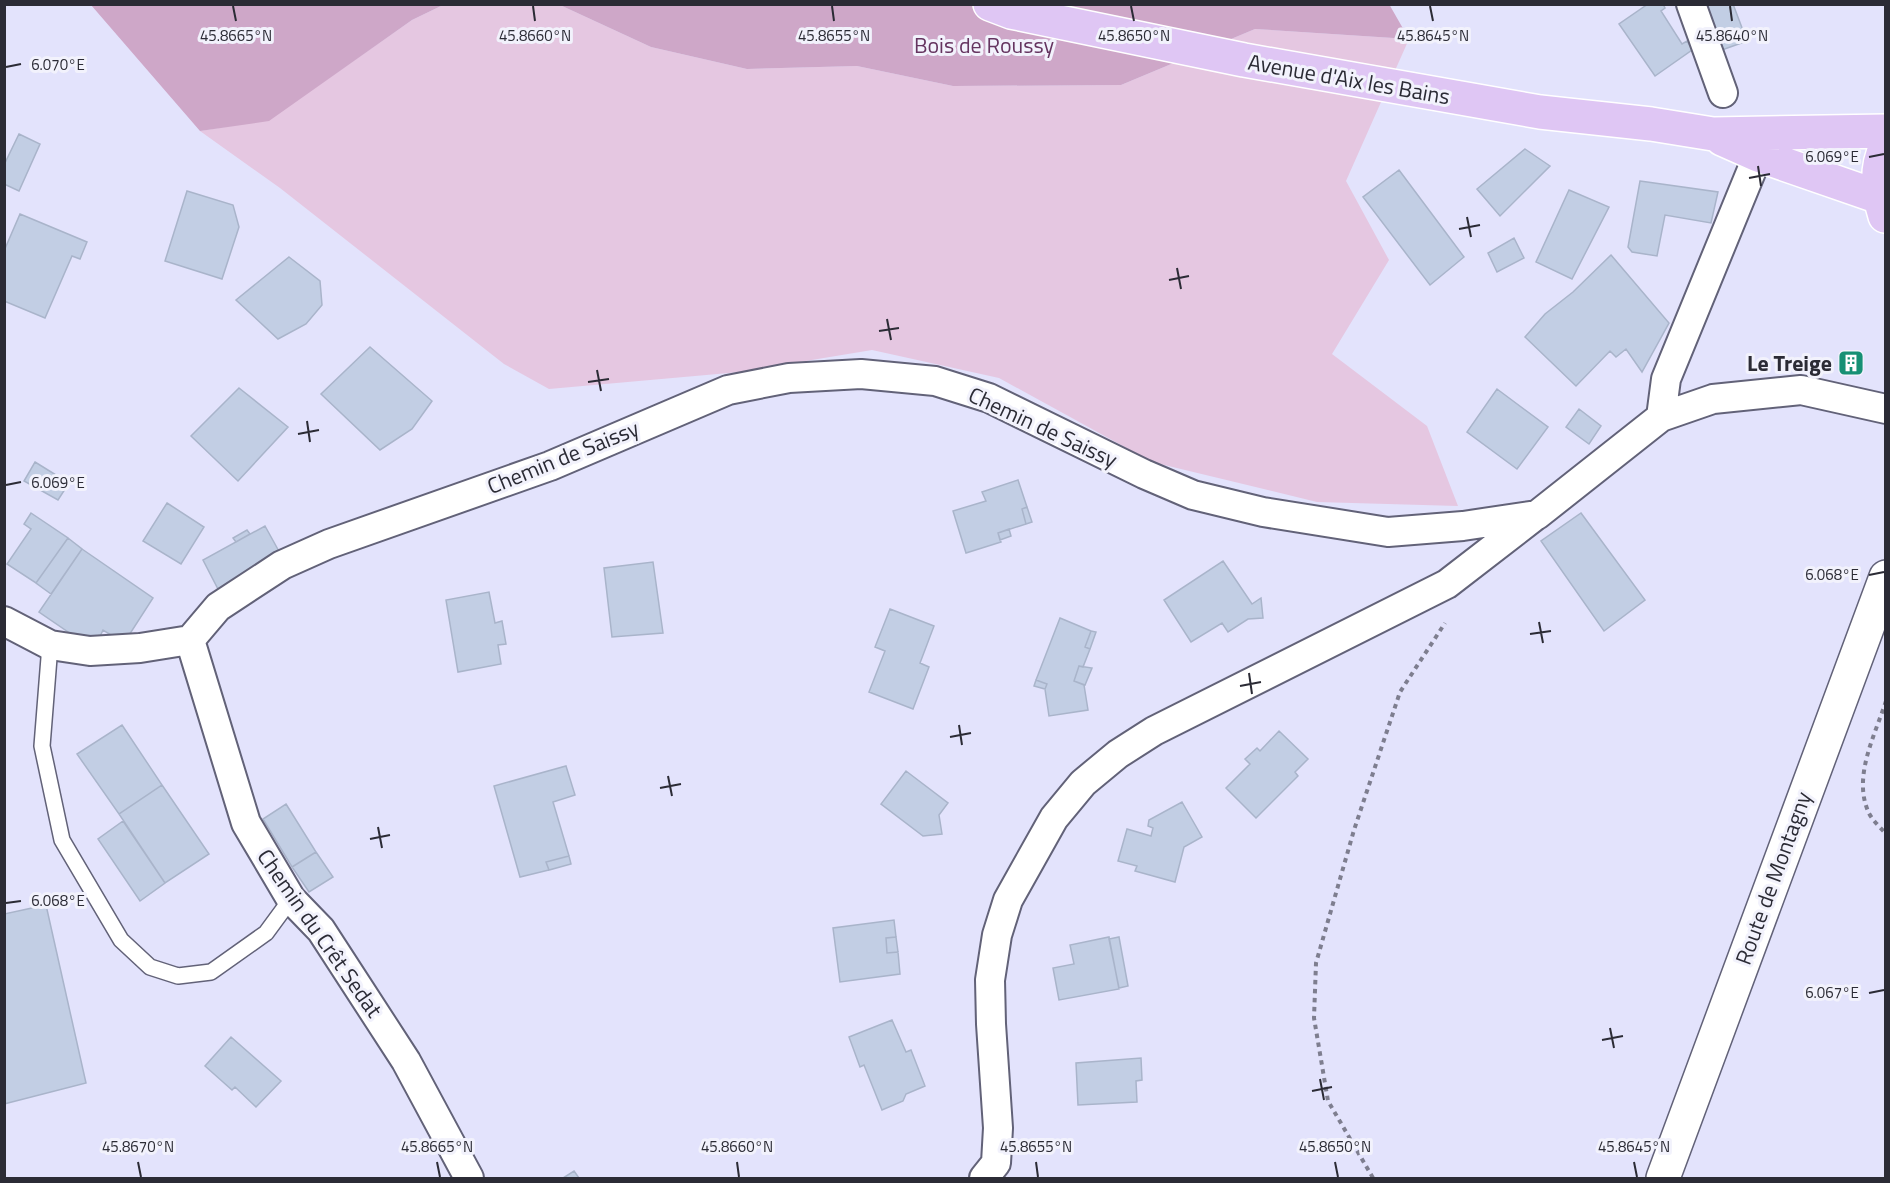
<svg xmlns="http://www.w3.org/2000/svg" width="1890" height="1183" font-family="'Titillium Web',sans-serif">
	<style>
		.green { fill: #e5c7e1 }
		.forest { fill: #cea7c8 }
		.building { fill: #c2cee4; stroke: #a9b4ca; stroke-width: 1.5 }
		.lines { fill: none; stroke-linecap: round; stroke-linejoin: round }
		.lane-casing { stroke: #626278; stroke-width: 18 }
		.street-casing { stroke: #626278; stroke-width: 32 }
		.secondary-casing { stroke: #626278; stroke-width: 36 }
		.primary-casing { stroke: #fff; stroke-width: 36 }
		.path { stroke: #7e7e8f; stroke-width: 4; stroke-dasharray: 4.5 4.5; stroke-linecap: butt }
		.lane { stroke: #fff; stroke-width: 15 }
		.street { stroke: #fff; stroke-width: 28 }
		.secondary { stroke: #fff; stroke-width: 33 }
		.primary { stroke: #dfc6f4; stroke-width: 33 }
		.ticks { fill: none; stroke: #2b2b35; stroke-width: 2 }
		.labels { text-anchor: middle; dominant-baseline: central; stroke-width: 6; stroke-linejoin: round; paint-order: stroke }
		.park-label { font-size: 22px; fill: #653460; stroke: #f2f2fc }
		.street-label { font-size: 22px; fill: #2b2b35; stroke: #f2f2fc }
		.poi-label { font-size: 22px; font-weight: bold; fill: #2b2b35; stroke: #f2f2fc; text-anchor: end }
		.ticks-label { font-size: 15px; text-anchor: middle; fill: #2b2b35; stroke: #f2f2fc; stroke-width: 6; stroke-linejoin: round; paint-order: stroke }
	</style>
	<rect width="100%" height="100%" fill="#e3e3fc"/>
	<!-- green -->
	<path class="green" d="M443,5H560L651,47L747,69L857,66L953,86L1121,85L1255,29L1409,39L1346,181L1389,260L1332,354L1427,426L1458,506L1317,502L1152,462L999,378L872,350L740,372L549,389L504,364L280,188L200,131L269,120L412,20Z"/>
	<!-- forest -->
	<path class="forest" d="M1389,4L1409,39L1255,29L1121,85L953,86L857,66L747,69L651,47L560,5Z
		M91,5H443L412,20L269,121L200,131Z"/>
	<!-- building -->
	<path class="building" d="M1648,4H1663L1665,8L1661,11L1682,44L1687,41L1692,50L1655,76L1619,24Z
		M1705,4H1733L1747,41L1719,51Z
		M19,134L40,144L19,191L4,184V165Z
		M1525,149L1550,166L1500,216L1477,189Z
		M1399,170L1464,257L1430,285L1363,197Z
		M1640,181L1718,192L1711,223L1665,215L1657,256L1632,252L1628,247Z
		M1569,190L1609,207L1572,279L1536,262Z
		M187,191L233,205L239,227L222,279L165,261Z
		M20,214L87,242L80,259L72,256L45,318L4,301V251Z
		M1514,238L1524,258L1497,272L1488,253Z
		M1611,255L1669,323L1642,372L1626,349L1616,357L1610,351L1576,386L1525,337L1545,314L1573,292Z
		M289,257L320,281L322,305L306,324L278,339L236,300Z
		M370,347L432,401L412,429L380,450L321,394Z
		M1842,355L1862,359L1860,371L1839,368Z
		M239,388L288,427L238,481L191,436Z
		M1497,389L1548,427L1517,469L1467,432Z
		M1579,409L1601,426L1589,444L1566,427Z
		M35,462L69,483L58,500L24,481Z
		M1018,480L1027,507L1022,509L1026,524L998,533L1001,542L966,553L953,511L986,501L982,492Z
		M167,503L204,527L181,564L143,541Z
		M1027,507L1032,522L1026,524L1022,509Z
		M31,513L68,538L36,583L7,564L31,529L24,524Z
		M1581,513L1645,600L1604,631L1541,541Z
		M265,526L281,555L219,591L203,560Z
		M1009,529L1011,536L1000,540L998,533Z
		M247,530L250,534L236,542L233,538Z
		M68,538L82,549L51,594L36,583Z
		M82,549L153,598L124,643L103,630L98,641L77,638L39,612Z
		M1223,561L1252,604L1261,598L1263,618L1248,619L1228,632L1222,623L1191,642L1164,600Z
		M653,562L663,633L612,637L604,568Z
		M489,592L495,623L502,621L506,644L498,645L501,664L458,672L446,600Z
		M890,609L934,626L920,663L929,667L913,709L869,692L885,651L875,647Z
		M1060,618L1091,631L1085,647L1090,649L1083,667L1079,666L1074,681L1084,685L1088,710L1049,716L1045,689L1047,684L1036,680Z
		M1091,631L1096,632L1090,649L1085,647Z
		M1079,666L1092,668L1085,685L1074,681Z
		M1036,680L1047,684L1045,689L1034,686Z
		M122,725L162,785L119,814L77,754Z
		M1279,731L1308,759L1295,772L1298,776L1256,818L1226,788L1250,764L1245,759L1257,748L1260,751Z
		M566,766L575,795L553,802L569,856L546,862L549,870L520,877L494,786Z
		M906,771L948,803L939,815L942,834L923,836L881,804Z
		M162,785L209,854L165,883L119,814Z
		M1182,802L1202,837L1184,847L1175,882L1135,871L1137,866L1118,861L1127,829L1151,836L1153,828L1148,826L1149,820Z
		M286,804L316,852L292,867L263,819Z
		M123,821L165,883L140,901L98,839Z
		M316,852L333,877L309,892L292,867Z
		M569,856L571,864L549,870L546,862Z
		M46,905L86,1083L4,1104V914Z
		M894,920L896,937L886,938L887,953L898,952L900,974L840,982L833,928Z
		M896,937L898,952L887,953L886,938Z
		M1109,937L1119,989L1059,1000L1053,968L1074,964L1070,945Z
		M1119,937L1128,986L1119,988L1109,939Z
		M892,1020L906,1052L911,1050L925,1086L906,1094L903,1101L882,1110L864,1065L860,1067L849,1037Z
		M231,1037L281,1081L256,1107L235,1087L232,1090L205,1066Z
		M1141,1058L1142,1080L1136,1081L1137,1102L1078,1105L1076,1063Z
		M574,1171L579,1178H563Z"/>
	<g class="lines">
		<defs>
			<path id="lane" d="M50,645L42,746L62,840L121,940L150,967L178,976L211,972L266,933L291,899"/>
			<path id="street" d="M1691,4L1723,93
				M1661,417L1666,379L1758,155
				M4,621L50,645L90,651L140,648L190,640L218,607L282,565L329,544L550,466L728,390L789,378L861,374L935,381L989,398L1144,474L1193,495L1263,512L1388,532L1463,526L1537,515L1661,417L1713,399L1801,390L1886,409
				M190,640L246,823L291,899L321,930L406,1061L469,1178
				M984,1178L996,1163L998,1128L991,1024L990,980L997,935L1008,900L1054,818L1083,783L1118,754L1154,731L1447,584L1535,516"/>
			<path id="secondary" d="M1663,1178L1886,577"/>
			<path id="primary" d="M990,4L1011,12L1244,60L1540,112L1651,124L1713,134L1886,131
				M1722,139L1758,155L1879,197
				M1885,216C1878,194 1875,169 1886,147"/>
		</defs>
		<!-- lane casing -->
		<use href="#lane" class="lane-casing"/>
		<!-- street casing -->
		<use href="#street" class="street-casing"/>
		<!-- secondary casing -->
		<use href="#secondary" class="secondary-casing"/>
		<!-- primary casing -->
		<use href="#primary" class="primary-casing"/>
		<!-- path -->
		<path class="path" d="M1886,701C1875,735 1853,776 1868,811C1871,819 1880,827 1886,834
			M1373,1178L1328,1101L1314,1018L1316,963L1354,830L1400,692L1445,623"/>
		<!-- lane -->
		<use href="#lane" class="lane"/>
		<!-- street -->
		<use href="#street" class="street"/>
		<!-- secondary -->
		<use href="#secondary" class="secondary"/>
		<!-- primary -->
		<use href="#primary" class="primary"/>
	</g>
	<!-- ticks -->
	<path class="ticks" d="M233,6L236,21M533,6L535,21M832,6L834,21M1131,6L1134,21M1430,6L1433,21M1730,6L1732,21M6,67L21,64M1869,157L1884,154M1758,166L1761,186M1749,178L1770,174M1467,217L1471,237M1459,229L1480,225M1177,268L1181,289M1169,280L1189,276M887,319L891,340M879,331L899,328M597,370L601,391M588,382L609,379M307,421L310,442M298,434L319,430M6,485L21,482M1869,575L1884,572M1539,622L1543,643M1530,634L1551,631M1249,673L1252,694M1240,686L1261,682M959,725L962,745M950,737L971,733M668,776L672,796M660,788L681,784M378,827L382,848M370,839L390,835M6,903L21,901M1869,993L1884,990M1610,1028L1614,1048M1602,1040L1623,1036M1320,1079L1324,1100M1312,1091L1332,1087M138,1162L141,1177M437,1162L440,1177M737,1162L739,1177M1036,1162L1038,1177M1335,1162L1338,1177M1634,1162L1637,1177"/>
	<!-- icons -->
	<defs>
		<symbol id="building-square" viewBox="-11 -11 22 22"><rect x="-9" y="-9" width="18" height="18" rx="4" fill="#169074" stroke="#f2f2fc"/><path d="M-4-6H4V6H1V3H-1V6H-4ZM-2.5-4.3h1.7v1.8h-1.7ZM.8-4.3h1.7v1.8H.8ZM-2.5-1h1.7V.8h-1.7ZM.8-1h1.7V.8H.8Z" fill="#fff"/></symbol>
	</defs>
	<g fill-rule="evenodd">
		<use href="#building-square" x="1836" y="348" width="30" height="30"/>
	</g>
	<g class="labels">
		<!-- park labels -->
		<g class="park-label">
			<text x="984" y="45">Bois de Roussy</text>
		</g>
		<!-- street labels -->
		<g class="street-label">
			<text transform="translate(1349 79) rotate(10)">Avenue d'Aix les Bains</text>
			<text transform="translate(1043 427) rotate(25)">Chemin de Saissy</text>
			<text transform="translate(563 457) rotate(-22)">Chemin de Saissy</text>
			<text transform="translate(1773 878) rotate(-70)">Route de Montagny</text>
			<text transform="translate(320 933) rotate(55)">Chemin du Crêt Sedat</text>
		</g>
		<!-- poi labels -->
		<g class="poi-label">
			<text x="1832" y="363">Le Treige</text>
		</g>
	</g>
	<g class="ticks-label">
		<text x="236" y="41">45.8665°N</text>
		<text x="535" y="41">45.8660°N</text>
		<text x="834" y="41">45.8655°N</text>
		<text x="1134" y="41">45.8650°N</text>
		<text x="1433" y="41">45.8645°N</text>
		<text x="1732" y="41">45.8640°N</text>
		<text x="58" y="70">6.070°E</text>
		<text x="1832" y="162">6.069°E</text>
		<text x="58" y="488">6.069°E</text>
		<text x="1832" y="580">6.068°E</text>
		<text x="58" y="906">6.068°E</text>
		<text x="1832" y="998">6.067°E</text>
		<text x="138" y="1152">45.8670°N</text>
		<text x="437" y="1152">45.8665°N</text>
		<text x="737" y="1152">45.8660°N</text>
		<text x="1036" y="1152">45.8655°N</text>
		<text x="1335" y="1152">45.8650°N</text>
		<text x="1634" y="1152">45.8645°N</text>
	</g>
	<!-- border -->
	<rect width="1890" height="1183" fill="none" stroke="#2b2b35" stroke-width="12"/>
</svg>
